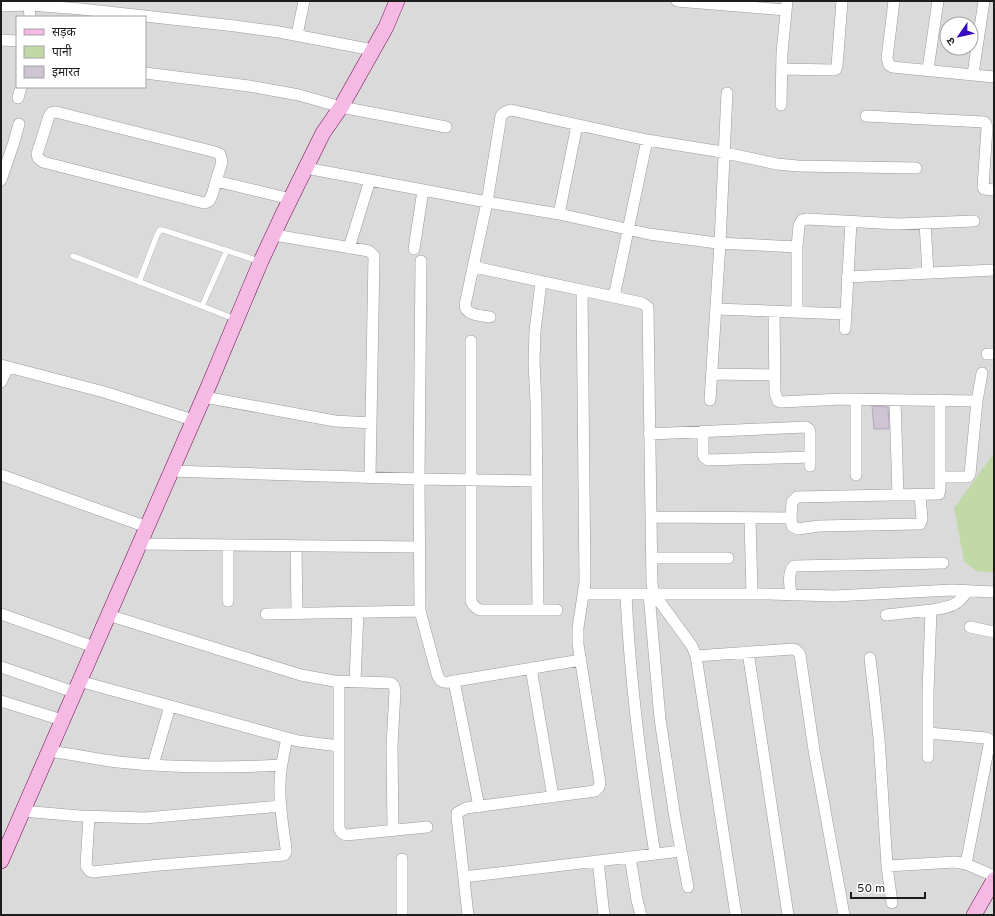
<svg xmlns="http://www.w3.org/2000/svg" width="995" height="916" font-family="Overpass,'Noto Sans Devanagari',sans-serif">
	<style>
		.residential { fill: #dadadb; fill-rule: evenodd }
		.water { fill: #c1d9a6 }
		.building { fill: #cfc4d4; stroke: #b7a7be }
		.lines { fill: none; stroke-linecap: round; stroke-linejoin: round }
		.lane-casing { stroke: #9a9a9a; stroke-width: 6 }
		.street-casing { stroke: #9a9a9a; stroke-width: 12 }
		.secondary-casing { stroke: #6d0b4a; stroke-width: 16 }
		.lane { stroke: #fff; stroke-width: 5.5 }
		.street { stroke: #fff; stroke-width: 11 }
		.secondary { stroke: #f5b9e4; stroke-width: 15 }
	</style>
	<rect width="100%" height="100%" fill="#ede3ee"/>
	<!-- residential -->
	<path class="residential" d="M1,1H994V915H1ZM17,17H145V87H17ZM947,24H971V48H947Z"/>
	<!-- water -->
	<path class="water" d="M994,453V573L976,571L964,561L954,508Z"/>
	<!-- building -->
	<path class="building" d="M872,406L888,407L889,429H874Z"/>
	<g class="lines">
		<defs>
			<path id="lane" d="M73,256L235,319
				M139,282L157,235L160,230H163L259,261
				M202,306L227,250"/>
			<path id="street" d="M677,1L786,10
				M894,1L887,58L889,65L892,67L994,77
				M29,5L30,17
				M1,6L29,5L81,9L235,26L279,32L373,50
				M297,35L304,1
				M1,40L17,41
				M782,69L833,70L836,69L837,66L842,1
				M928,69L938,1
				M145,73L249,86L299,95L341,107L446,127
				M973,74L984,1
				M18,98L21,87
				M781,105L782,53L787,1
				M866,116L984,122L986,124L987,128L983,187L984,189L994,190
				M306,168L487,202L559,214L649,234L717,243L797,247L799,225L802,220L807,219L898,224L974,221
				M1,180L14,142L19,124
				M216,181C213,189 213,202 204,203L43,162L38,158L37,154L49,116L51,113L56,112L215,152L220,154L222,162L216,181L291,199
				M559,214L577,125
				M925,223L928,273
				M274,235L369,251L374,256L370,477
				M797,247V312
				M349,248L370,180
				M414,249L423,190
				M421,261L419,479L420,611L437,674C440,681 442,683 449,682L581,660
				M474,267L642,303L648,307L652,584L654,594L692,646L696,656L736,915
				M847,277L994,270
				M614,297L647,140
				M716,309L845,314
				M774,311L775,393L778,401L781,402L842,399L977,401
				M490,317C482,316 465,315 465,305L487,202L501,116C504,112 506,111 511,110L647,140L716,151L777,164L798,166L916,168
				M845,329L851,222
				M471,341V601C473,606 475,608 480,610H557
				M987,354H994
				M1,365L104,392L193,420
				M712,374L775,375
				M1,382L8,367
				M204,397L335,421L371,423
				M710,400L720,243L727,93
				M895,400L898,495
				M703,431V454L704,457L708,460L810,457
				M649,434L806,427L809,429L810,432V466
				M171,471L419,479L537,481
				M1,475L147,527
				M856,475V399
				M940,477H968L970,474L977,401L982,373
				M651,517L791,518L792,502L797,497L939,494L940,489V400
				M750,518L752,594
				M791,518L792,526L798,529L819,526L917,524H920L922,519L920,495
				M139,544L419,547
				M228,545V601
				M296,546L297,614
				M652,558H728
				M584,594H769L834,596L952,590L994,592
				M626,594C630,682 641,767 655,854
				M649,594L660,719L675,818L688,887
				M791,595C790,586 787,572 794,566L943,563
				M538,610L536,403L534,362L535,331L541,282
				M1,614L94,647
				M266,614L420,611
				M108,615L301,675L334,681L391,683L394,686L395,691L392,746L393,830
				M886,615L931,610
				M970,627L994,632
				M748,652L788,915
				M696,656L792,649C796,649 798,651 800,655L814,750L844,915
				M870,658L879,738L887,866L892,903
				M1,667L74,692
				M531,668L553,797
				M79,681L298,741L339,746
				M339,681V828C341,832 342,834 346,835L427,827
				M355,681L358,612
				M454,681L479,807
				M1,701L62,720
				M928,733L986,738L990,740L966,864
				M48,751C72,754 95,759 118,762C173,768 227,768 281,765
				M928,757V692L931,610C949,607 957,607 967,591
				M153,765L170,706
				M22,811L80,816L145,818L281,806
				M89,817L86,866L90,871L93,872L160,865L284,855L286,852V848C283,827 279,805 280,784C280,768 284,753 287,738
				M630,857L637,900L641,915
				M402,859V915
				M598,861L604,915
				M887,866L955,862L966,864L994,876
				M464,877L681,851
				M468,915L457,817V813L466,808L595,791L599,787L600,783L578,644V628L585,582L582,291"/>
			<path id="secondary" d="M1,861L209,385L261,261L283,214L323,133L341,107L386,27L397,1
				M974,915L994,880"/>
		</defs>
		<!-- lane casing -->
		<use href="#lane" class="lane-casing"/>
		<!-- street casing -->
		<use href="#street" class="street-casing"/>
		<!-- secondary casing -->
		<use href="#secondary" class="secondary-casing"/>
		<!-- lane -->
		<use href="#lane" class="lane"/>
		<!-- street -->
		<use href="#street" class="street"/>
		<!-- secondary -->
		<use href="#secondary" class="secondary"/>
	</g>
	<!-- border -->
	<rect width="995" height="916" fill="none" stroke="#1d1d1d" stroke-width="4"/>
	<!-- legend -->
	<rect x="16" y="16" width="130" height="72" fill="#ffffff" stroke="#a5a5a5"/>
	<rect x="24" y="29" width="20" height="6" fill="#f5b9e4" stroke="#a5a5a5"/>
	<text x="52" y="36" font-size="12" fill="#1d1d1d">सड़क</text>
	<rect x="24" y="46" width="20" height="12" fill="#c1d9a6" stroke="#a5a5a5"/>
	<text x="52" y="56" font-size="12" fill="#1d1d1d">पानी</text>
	<rect x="24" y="66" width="20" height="12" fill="#cfc4d4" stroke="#a5a5a5"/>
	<text x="52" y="76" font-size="12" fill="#1d1d1d">इमारत</text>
	<!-- north arrow -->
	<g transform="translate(959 36) rotate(236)"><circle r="19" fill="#ffffff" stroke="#a5a5a5"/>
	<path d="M0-3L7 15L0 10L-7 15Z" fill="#380cbe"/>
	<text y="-6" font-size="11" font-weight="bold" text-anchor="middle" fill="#1d1d1d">उ</text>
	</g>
	<!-- scale -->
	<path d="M851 892v6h74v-6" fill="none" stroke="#1d1d1d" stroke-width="2"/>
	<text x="857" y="892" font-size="12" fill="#1d1d1d" stroke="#ffffff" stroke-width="3" paint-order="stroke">50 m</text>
</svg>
